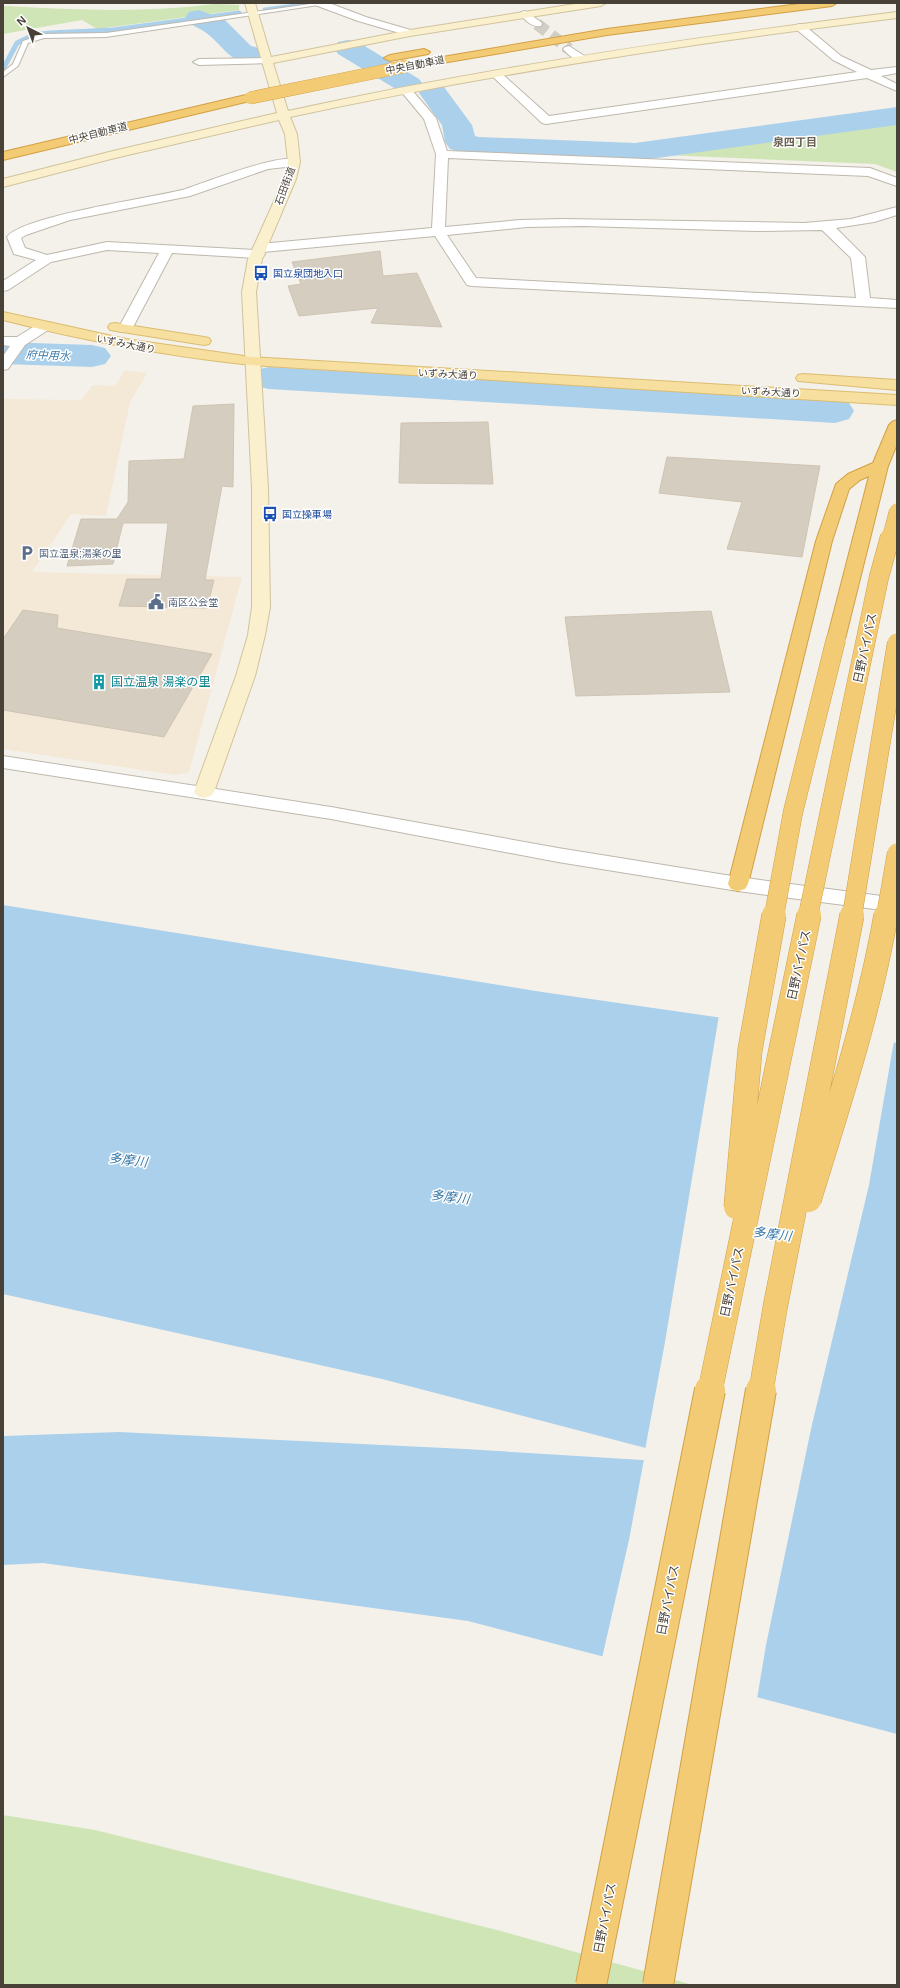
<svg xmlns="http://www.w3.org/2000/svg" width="900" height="1988" font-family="Helvetica,'Noto Sans JP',sans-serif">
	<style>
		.commercial { fill: #f4e8d7 }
		.green { fill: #cfe5b6 }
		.water { fill: #abd0eb }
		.pier { fill: #f4f1ea }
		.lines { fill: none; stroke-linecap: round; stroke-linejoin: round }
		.stream { stroke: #abd0eb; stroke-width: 5 }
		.river { fill: #abd0eb; fill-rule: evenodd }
		.building { fill: #d4cdc0; stroke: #cfc4b4 }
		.street-tunnel { stroke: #d1cec6; stroke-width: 12; stroke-dasharray: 12 6; stroke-linecap: butt }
		.lane-casing { stroke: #beb8ad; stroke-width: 2 }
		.street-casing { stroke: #beb8ad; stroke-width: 2 }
		.secondary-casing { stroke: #d0c39d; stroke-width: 2 }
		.primary-casing { stroke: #dbbc70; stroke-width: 2 }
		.highway-casing { stroke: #d2a045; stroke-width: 2 }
		.lane { fill: #fff; fill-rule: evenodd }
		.street { fill: #fff; fill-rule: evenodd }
		.secondary { fill: #fbf0cd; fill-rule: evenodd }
		.primary { fill: #f7dfa0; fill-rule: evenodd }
		.highway { fill: #f3cb75; fill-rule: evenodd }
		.highway-bridge-far4-casing { stroke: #d2a045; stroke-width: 13; stroke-linecap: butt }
		.highway-bridge-far3-casing { stroke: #d2a045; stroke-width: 16; stroke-linecap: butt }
		.highway-bridge-far2-casing { stroke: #d2a045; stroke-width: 20; stroke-linecap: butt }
		.highway-bridge-far1-casing { stroke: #d2a045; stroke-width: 25; stroke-linecap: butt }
		.highway-bridge-casing { stroke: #d2a045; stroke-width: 32; stroke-linecap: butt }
		.highway-bridge-far4 { stroke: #f3cb75; stroke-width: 12 }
		.highway-bridge-far3 { stroke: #f3cb75; stroke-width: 15 }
		.highway-bridge-far2 { stroke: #f3cb75; stroke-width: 19 }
		.highway-bridge-far1 { stroke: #f3cb75; stroke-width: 24 }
		.highway-bridge { stroke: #f3cb75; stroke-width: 30 }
		.labels { text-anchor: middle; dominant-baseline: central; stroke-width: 3; stroke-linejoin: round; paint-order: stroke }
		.far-street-label { font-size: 10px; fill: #474138; stroke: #fff }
		.far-transit-label { font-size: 10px; fill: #164399; stroke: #fff; text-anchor: start }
		.far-service-label { font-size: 10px; fill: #4e5e75; stroke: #fff; text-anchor: start }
		.far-neighbourhood-label { font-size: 11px; font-weight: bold; fill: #695f50; stroke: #fff }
		.far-water-label { font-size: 11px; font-style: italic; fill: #397aab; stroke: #fff }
		.street-label { font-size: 12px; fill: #474138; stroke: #fff }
		.culture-label { font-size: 12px; fill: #0d838f; stroke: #fff; text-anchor: start }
		.water-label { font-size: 13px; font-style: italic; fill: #397aab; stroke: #fff }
	</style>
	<rect width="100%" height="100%" fill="#f4f1ea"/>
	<!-- commercial -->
	<path class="commercial" d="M125,370L147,373L130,402L106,516L71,514L32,572L242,577L189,772L176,775L3,749V399L81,400L93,385L115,386Z"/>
	<!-- green -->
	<path class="green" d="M215,4L239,5V10L97,29L82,20L3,34V7L6,6C76,10 146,13 215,4Z
		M897,110V172L875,164L666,155L652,147Z
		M3,1815L95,1830L501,1931L693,1985H3Z"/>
	<!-- water -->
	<path class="water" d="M3,905L542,992L897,1043V1734L468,1621L43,1563L3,1565V1436L119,1432L465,1449L707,1464L382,1379L3,1294Z"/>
	<!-- pier -->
	<path class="pier" d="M719,1015L894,1041L869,1185L811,1429L766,1645L757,1699L602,1658L629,1540L644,1459L690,1462L645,1450L665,1342Z"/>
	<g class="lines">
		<!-- stream -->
		<path class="stream" d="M265,10L311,4
			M3,69L17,43L33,35L50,33L113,30L239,13"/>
		<!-- river -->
		<path class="river" d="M199,10L225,20L251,46L262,49L266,55L262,61C231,69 226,47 205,32C198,27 191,26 185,18L189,12Z
			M348,40L358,42L419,79L424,85L419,91L409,94L399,91L338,54L334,48L338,42Z
			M434,84L444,87L472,125L475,136L479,137L635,143L897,107V125L635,161L479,155L468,154L450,149L445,142L442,125L419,93L424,87Z
			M3,342L92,345L105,348L111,356L105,364L92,367L3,364Z
			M269,367L835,399L849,403L854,411L849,419L835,423L269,389L256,386L250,378L256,370Z"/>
	</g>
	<!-- building -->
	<path class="building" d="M380,251L383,276L417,273L442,327L371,323L378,308L299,316L288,286L301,284L292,262Z
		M234,404L233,487L222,486L205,580H214L207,608L119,606L127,579H161L168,523H123L113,564L67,566L81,519H117L128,502L129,461L184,459L193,406Z
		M488,422L493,484L399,483L401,423Z
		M667,457L820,466L802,557L727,549L742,502L659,493Z
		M23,610L58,615L57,628L212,654L164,737L3,710V639Z
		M711,611L730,692L576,696L565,617Z"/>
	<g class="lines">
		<!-- street-tunnel -->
		<path class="street-tunnel" d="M537,24L569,49"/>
		<defs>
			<path id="lane" d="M317,3L325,4L106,37L44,38L28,43L18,66L3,77V72L13,64L23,41L44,34L106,33Z"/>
			<path id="street" d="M314,3H329L366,17L414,31L415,33L410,36L358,21L315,5Z
				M525,11L541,22L542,24L541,26C532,28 525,20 520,14L521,12Z
				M800,24L804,25L841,56L871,70L897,67V73L881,76L897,84V91L867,78L546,124L542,123L491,75L493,73H501L549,116L857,72L833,60L796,29L795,27L796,25Z
				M569,46L586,57L588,59L586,61C578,63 568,55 563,49L565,47Z
				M267,58L271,59L273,61L271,63L199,65L193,62L199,59Z
				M406,87L410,88L436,118L447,151L870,168L897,178V186L868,176L448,158L445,227L520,220L563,219L804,223L851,219L897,207V215L874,222L836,228L865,257L870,298L897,300V308L472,286L467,285L435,236L263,252L265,254L263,257L258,258L172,253L132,329L130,332H120L118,329L159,253L107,250L51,262L8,290L3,291V281L36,260L14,254L7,237C22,216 151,198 182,190C199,185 290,148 300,162L294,166L268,169L190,196L70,220L26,235L21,238L25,248L47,255L107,242L255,250L253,248L255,245L260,244L432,228L436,154L424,119L400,90ZM583,226L757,231L822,230L851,258L856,298L476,278L447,235L527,227Z
				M43,323L48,324L50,327L48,330L25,345L8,369L3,370V356L10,346L3,345V337H17L38,324Z
				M3,756L331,807L558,848L738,877L897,898V912L738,891L558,862L331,819L3,768Z"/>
			<path id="secondary" d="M245,3H255L271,57L410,30L581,3H606L601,6L410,36L273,63L288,111C489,67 693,37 897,12V18C693,43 491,74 290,117L297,134L300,162L296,179L262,259L256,292L268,488L270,607L265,635L255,676L214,792L211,796L204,798L197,796L194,792L236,676L248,635L252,607V488L242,292L248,259L284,179L288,162L285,134L279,120L115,158L3,187V179L113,151L277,113Z"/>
			<path id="primary" d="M3,312L126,339L251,357L897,395V405L251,365C167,356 85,341 3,320Z
				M115,323L204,337L209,338L211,341L209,344L204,345L110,330L108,327L110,324Z
				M803,374L897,380V390L798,381L796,378L798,375Z"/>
			<path id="highway" d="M807,3H837L832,6L607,35L407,69L401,66L407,63L607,29Z
				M424,49L430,52L428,54L390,61L384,58L390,55Z
				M250,94L256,98L254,100L3,160V152Z
				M897,420V444L888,466L845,639L842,643L836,644L830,643L827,639L869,476L860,480L849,489L832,541L748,884L745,889L738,891L731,889L728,884L816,541L836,484L848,474L873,463L889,425L892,422Z"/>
		</defs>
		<!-- lane casing -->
		<use href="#lane" class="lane-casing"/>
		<!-- street casing -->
		<use href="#street" class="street-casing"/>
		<!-- secondary casing -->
		<use href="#secondary" class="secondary-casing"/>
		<!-- primary casing -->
		<use href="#primary" class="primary-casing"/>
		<!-- highway casing -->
		<use href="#highway" class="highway-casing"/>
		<!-- lane -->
		<use href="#lane" class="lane"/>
		<!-- street -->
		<use href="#street" class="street"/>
		<!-- secondary -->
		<use href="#secondary" class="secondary"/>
		<!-- primary -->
		<use href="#primary" class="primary"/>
		<!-- highway -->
		<use href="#highway" class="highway"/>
		<defs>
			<path id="highway-bridge-far4" d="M250,98L407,66"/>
			<path id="highway-bridge-far3" d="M890,538L897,511"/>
			<path id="highway-bridge-far2" d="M774,916L793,812L836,639
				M808,916L879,577L890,537
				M852,916L897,643
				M886,916L897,853"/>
			<path id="highway-bridge-far1" d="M809,1200C838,1106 869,1012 886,915
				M736,1207L750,1050L774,915
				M710,1391L809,915
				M761,1391L775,1308L852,915"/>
			<path id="highway-bridge" d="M591,1985L710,1390
				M658,1985L761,1390"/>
		</defs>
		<!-- highway-bridge-far4 casing -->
		<use href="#highway-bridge-far4" class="highway-bridge-far4-casing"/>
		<!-- highway-bridge-far3 casing -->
		<use href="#highway-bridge-far3" class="highway-bridge-far3-casing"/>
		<!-- highway-bridge-far2 casing -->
		<use href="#highway-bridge-far2" class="highway-bridge-far2-casing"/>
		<!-- highway-bridge-far1 casing -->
		<use href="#highway-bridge-far1" class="highway-bridge-far1-casing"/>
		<!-- highway-bridge casing -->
		<use href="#highway-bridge" class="highway-bridge-casing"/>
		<!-- highway-bridge-far4 -->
		<use href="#highway-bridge-far4" class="highway-bridge-far4"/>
		<!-- highway-bridge-far3 -->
		<use href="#highway-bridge-far3" class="highway-bridge-far3"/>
		<!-- highway-bridge-far2 -->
		<use href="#highway-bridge-far2" class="highway-bridge-far2"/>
		<!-- highway-bridge-far1 -->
		<use href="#highway-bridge-far1" class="highway-bridge-far1"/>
		<!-- highway-bridge -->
		<use href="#highway-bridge" class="highway-bridge"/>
	</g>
	<!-- icons -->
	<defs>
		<symbol id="bus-bare" viewBox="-9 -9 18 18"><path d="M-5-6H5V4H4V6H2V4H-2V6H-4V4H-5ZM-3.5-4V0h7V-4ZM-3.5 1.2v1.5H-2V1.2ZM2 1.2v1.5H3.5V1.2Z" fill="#1a4fb4" stroke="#fff" stroke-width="2.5" paint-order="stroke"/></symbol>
		<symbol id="parking-bare" viewBox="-9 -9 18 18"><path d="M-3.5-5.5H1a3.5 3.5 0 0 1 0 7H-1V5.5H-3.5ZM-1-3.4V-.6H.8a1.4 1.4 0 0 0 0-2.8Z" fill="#5c6f8a" stroke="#fff" stroke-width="2.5" paint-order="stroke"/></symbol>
		<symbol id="civic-bare" viewBox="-9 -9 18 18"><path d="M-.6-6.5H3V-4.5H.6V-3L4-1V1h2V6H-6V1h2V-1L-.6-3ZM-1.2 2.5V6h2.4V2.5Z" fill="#5c6f8a" stroke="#fff" stroke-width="2.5" paint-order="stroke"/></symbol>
		<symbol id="building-bare" viewBox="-9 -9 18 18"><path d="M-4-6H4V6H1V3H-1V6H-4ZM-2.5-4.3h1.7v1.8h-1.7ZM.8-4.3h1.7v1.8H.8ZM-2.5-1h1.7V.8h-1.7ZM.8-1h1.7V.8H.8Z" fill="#0f9aa8" stroke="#fff" stroke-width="2.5" paint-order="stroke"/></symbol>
	</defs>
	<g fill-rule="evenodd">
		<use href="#bus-bare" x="250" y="262" width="22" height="22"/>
		<use href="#bus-bare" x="259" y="503" width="22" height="22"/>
		<use href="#parking-bare" x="16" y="542" width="22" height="22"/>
		<use href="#civic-bare" x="145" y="591" width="22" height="22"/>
		<use href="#building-bare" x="88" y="671" width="22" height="22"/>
	</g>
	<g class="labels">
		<!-- far-street labels -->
		<g class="far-street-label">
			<text transform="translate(415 65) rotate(-11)">中央自動車道</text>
			<text transform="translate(98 133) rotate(-14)">中央自動車道</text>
			<text transform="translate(285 186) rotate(-70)">石田街道</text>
			<text transform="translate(126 344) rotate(11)">いずみ大通り</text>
			<text transform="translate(448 374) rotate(3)">いずみ大通り</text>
			<text transform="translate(771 392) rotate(3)">いずみ大通り</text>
		</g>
		<!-- far-transit labels -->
		<g class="far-transit-label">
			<text x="273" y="273">国立泉団地入口</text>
			<text x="282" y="514">国立操車場</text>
		</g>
		<!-- far-service labels -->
		<g class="far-service-label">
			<text x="39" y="553">国立温泉;湯楽の里</text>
			<text x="168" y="602">南区公会堂</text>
		</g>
		<!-- far-neighbourhood labels -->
		<g class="far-neighbourhood-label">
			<text x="795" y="142">泉四丁目</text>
		</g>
		<!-- far-water labels -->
		<g class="far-water-label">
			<text transform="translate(48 355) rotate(2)">府中用水</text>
		</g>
		<!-- street labels -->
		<g class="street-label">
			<text transform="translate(865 648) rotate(-78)">日野バイパス</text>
			<text transform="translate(799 965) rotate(-78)">日野バイパス</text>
			<text transform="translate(732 1282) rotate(-78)">日野バイパス</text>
			<text transform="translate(668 1600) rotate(-79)">日野バイパス</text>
			<text transform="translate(605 1918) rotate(-79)">日野バイパス</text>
		</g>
		<!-- culture labels -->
		<g class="culture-label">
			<text x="111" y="682">国立温泉 湯楽の里</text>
		</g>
		<!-- water labels -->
		<g class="water-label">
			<text transform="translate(128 1160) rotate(7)">多摩川</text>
			<text transform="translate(450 1197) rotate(7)">多摩川</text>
			<text transform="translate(772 1234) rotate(7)">多摩川</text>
		</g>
	</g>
	<!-- border -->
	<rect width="900" height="1988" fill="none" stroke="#474138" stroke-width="8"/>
	<!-- north arrow -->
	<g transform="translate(28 28) rotate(318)" stroke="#ffffff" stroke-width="3" paint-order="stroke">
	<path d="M0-3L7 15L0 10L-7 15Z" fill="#474138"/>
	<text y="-6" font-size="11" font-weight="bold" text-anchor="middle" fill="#474138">N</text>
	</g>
</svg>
